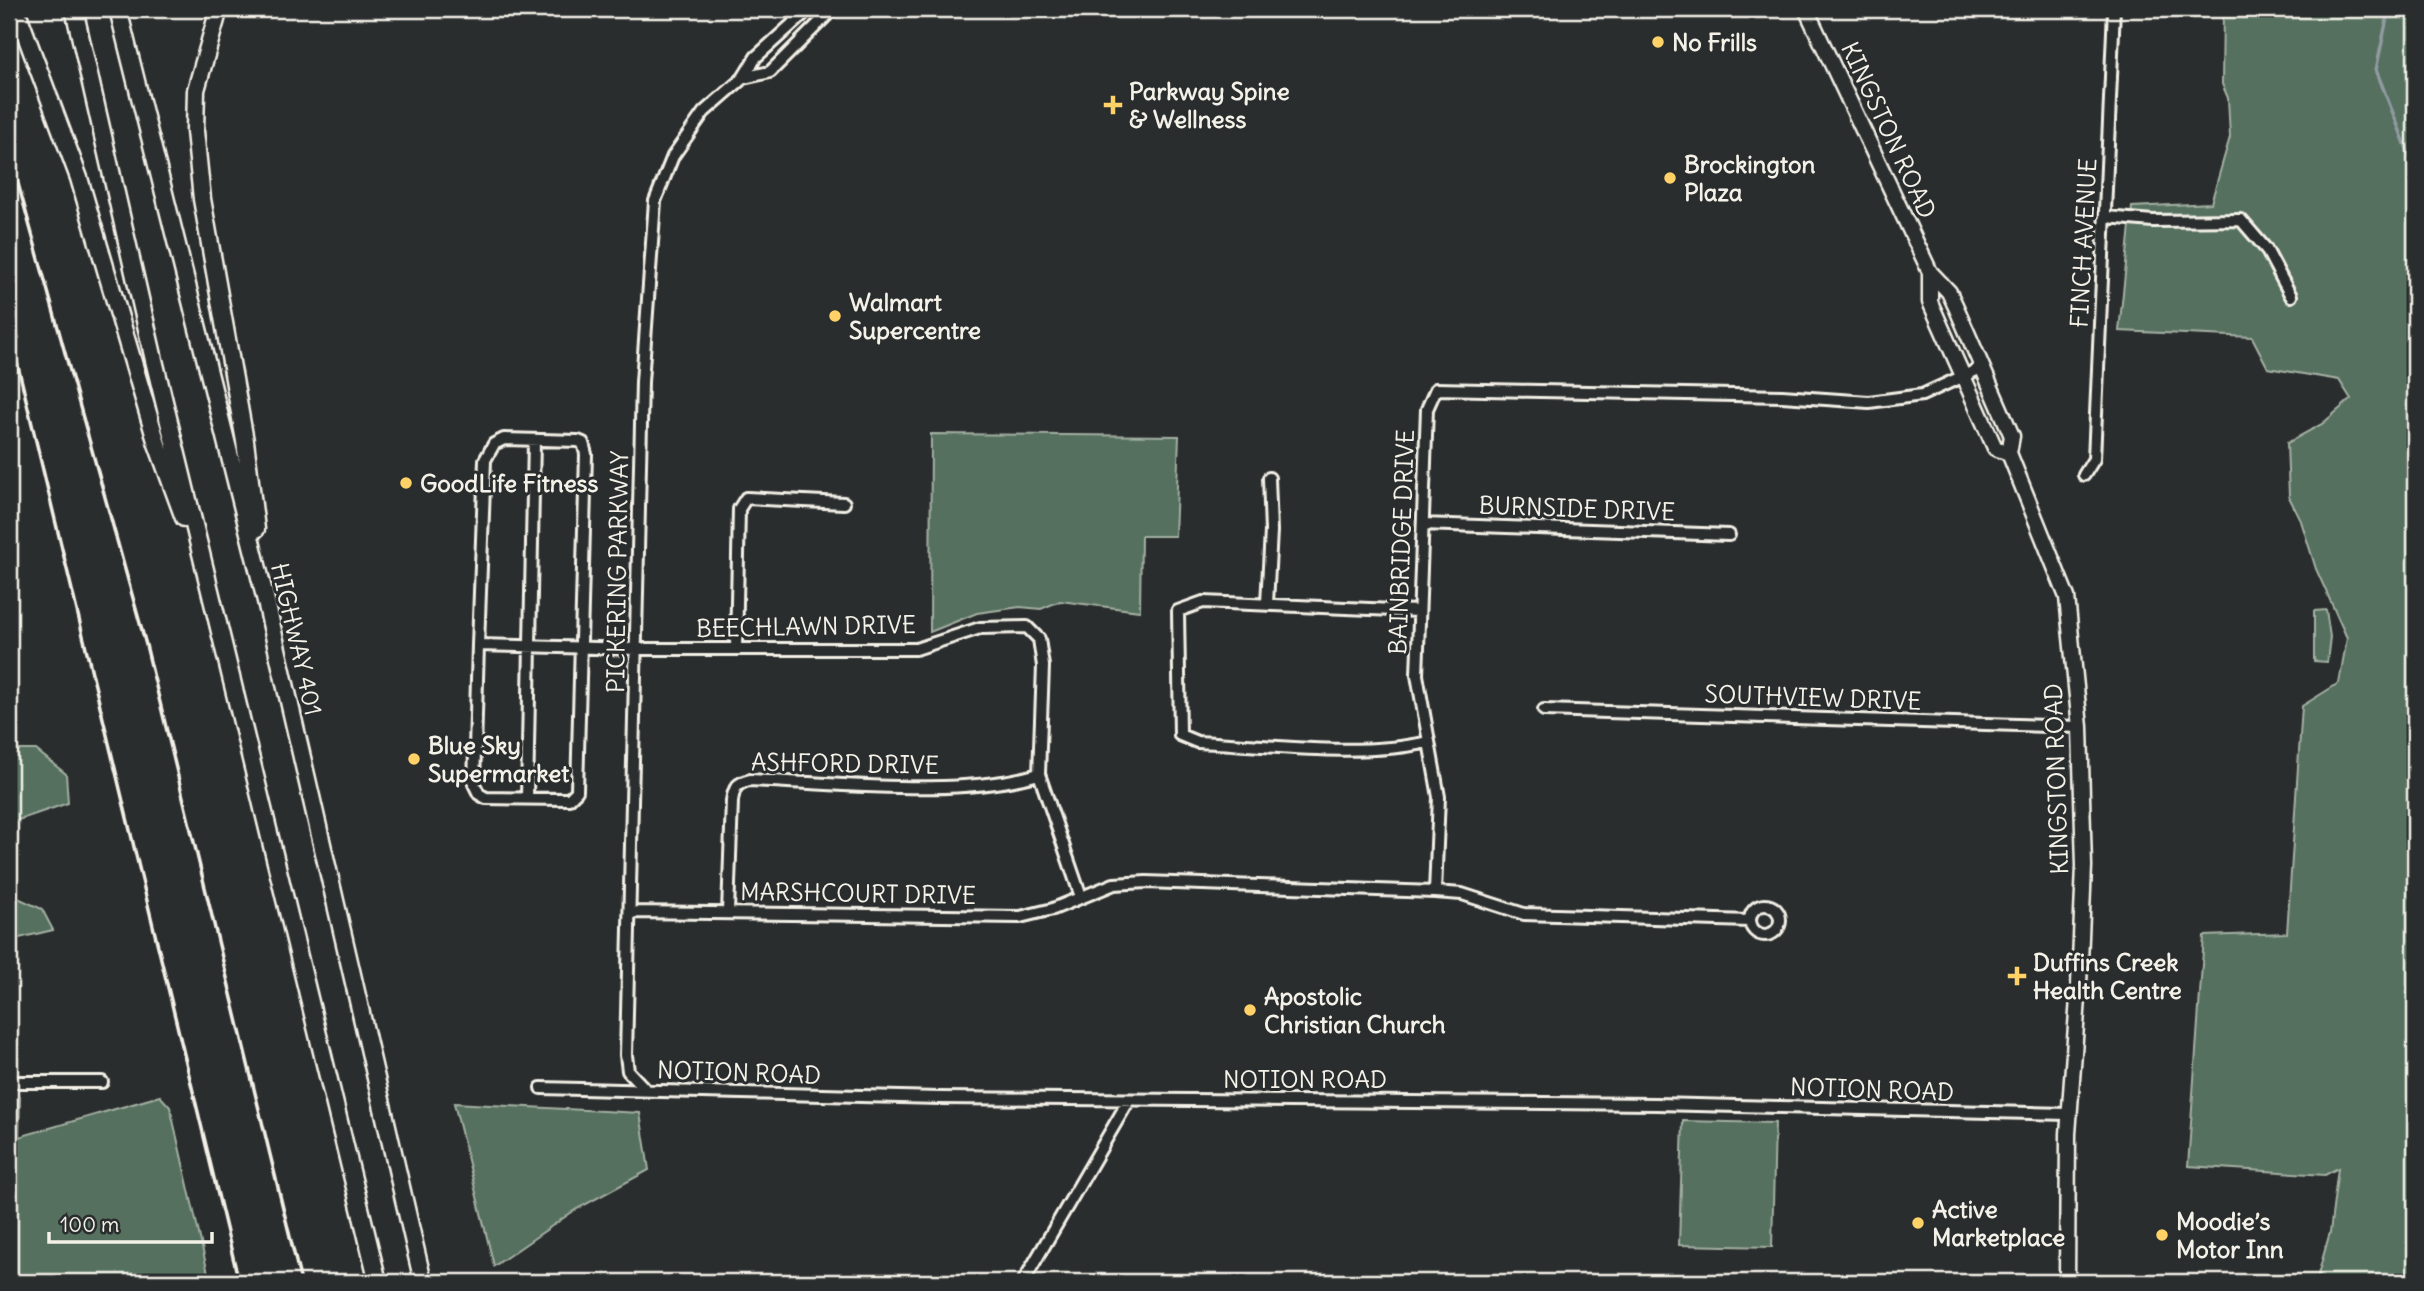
<svg xmlns="http://www.w3.org/2000/svg" width="2424" height="1291" font-family="Delius,sans-serif">
	<style>
		.green { fill: #55705e; stroke: #a4b0a3; stroke-width: 2 }
		.lines { fill: none; stroke-linecap: round; stroke-linejoin: round }
		.stream { stroke: #909aa0; stroke-width: 3.5 }
		.minor-casing { stroke: #f4f1e8; stroke-width: 16 }
		.major-casing { stroke: #f4f1e8; stroke-width: 19 }
		.highway-casing { stroke: #f4f1e8; stroke-width: 21 }
		.minor { stroke: #2a2d2e; stroke-width: 10 }
		.major { stroke: #2a2d2e; stroke-width: 14 }
		.highway { stroke: #2a2d2e; stroke-width: 16 }
		.rail { stroke: #f4f1e8; stroke-width: 3.5 }
		.poi-dot { fill: #ffd166; stroke: #2a2d2e; stroke-width: 2.5 }
		.labels { text-anchor: middle; dominant-baseline: central; stroke-width: 6; stroke-linejoin: round; paint-order: stroke }
		.poi-label { font-size: 24px; font-weight: bold; fill: #f4f1e8; stroke: #2a2d2e; text-anchor: start }
		.street-label { font-size: 24px; fill: #f4f1e8; stroke: #2a2d2e }
	</style>
	<rect width="100%" height="100%" fill="#2a2d2e"/>
	<filter id="ink" filterUnits="userSpaceOnUse"><feTurbulence type="fractalNoise" baseFrequency=".0143" numOctaves="2"/><feDisplacementMap in="SourceGraphic" scale="14" xChannelSelector="R" yChannelSelector="G"/><feConvolveMatrix kernelMatrix="1 2 1 2 8 2 1 2 1" color-interpolation-filters="sRGB"/></filter>
	<g filter="url(#ink)">
		<!-- green -->
		<path class="green" d="M2223,9H2415V1282H2316L2330,1232L2338,1168L2325,1175L2188,1166L2204,936L2287,933L2302,706L2339,683L2347,638L2316,569L2301,521L2289,497L2287,443L2322,424L2351,399L2339,380L2268,368L2252,337L2119,331L2132,207L2211,203L2230,137L2228,98L2222,84Z
			M931,434L1179,436L1175,536H1141L1140,611L1060,601L1041,609L1020,607L977,613L930,632Z
			M2326,610L2330,637L2327,662L2314,661V611Z
			M9,750H36L66,774L68,803L9,823Z
			M9,894L42,909L53,930L15,939L9,936Z
			M160,1096L170,1107L210,1282H9V1103L20,1097L19,1137Z
			M454,1103L640,1113L649,1170L575,1210L494,1266Z
			M1683,1121L1775,1123L1772,1247L1679,1245Z"/>
		<g class="lines">
			<!-- stream -->
			<path class="stream" d="M2389,9L2376,70L2415,169"/>
			<defs>
				<path id="minor" d="M743,78L770,72L833,9
					M2106,217L2153,221L2241,220L2266,249L2291,296
					M2084,475L2094,459L2114,9
					M1423,524L1729,535
					M1267,603L1271,531L1269,478
					M1418,611L1203,602L1178,611L1180,735L1197,742C1268,745 1360,758 1428,742
					M478,645L474,784L479,794L486,798L569,799L577,791L586,454L583,443L578,441L504,439L494,444L485,460L478,645L637,649H916L980,628L1027,627L1039,639L1043,666L1039,774L1081,897
					M736,648L739,509L746,498L844,503
					M1544,710L2080,727
					M527,798L534,440
					M1435,892L1462,894L1524,914L1750,921
					M1750 920a15 15 0 1 1 30 0a15 15 0 1 1-30 0Z
					M630,912L1020,917L1053,909L1114,884L1146,882L1435,892L1439,797L1417,675L1427,409L1436,389L1782,396L1869,402L1922,395L1981,368
					M728,912L732,801C734,787 737,783 750,780C836,783 958,798 1039,774
					M9,1082H102
					M541,1088L939,1098L1656,1104L2069,1114
					M646,1090L628,1071L626,1055L642,382L655,201L673,156L704,112L743,78L756,57L809,9
					M1023,1282L1129,1100"/>
				<path id="major" d="M1806,9L1930,272L1949,292L1956,307L2012,436L2009,453L2067,597L2080,727L2084,866L2079,985L2068,1134L2067,1282
					M1930,272V302L1995,448L2009,453"/>
				<path id="highway" d="M16,9L79,178L157,444L184,518
					M74,9L154,360L378,1282
					M118,9L265,597L423,1282
					M219,9L196,90L195,131L202,199L245,441L256,529"/>
			</defs>
			<!-- minor casing -->
			<use href="#minor" class="minor-casing"/>
			<!-- major casing -->
			<use href="#major" class="major-casing"/>
			<!-- highway casing -->
			<use href="#highway" class="highway-casing"/>
			<!-- minor -->
			<use href="#minor" class="minor"/>
			<!-- major -->
			<use href="#major" class="major"/>
			<!-- highway -->
			<use href="#highway" class="highway"/>
			<!-- rail -->
			<path class="rail" d="M9,151L146,645L301,1282
				M9,300L18,338
				M9,329L239,1282"/>
		</g>
	</g>
	<!-- markers -->
	<g class="poi-dot">
		<circle cx="1658" cy="42" r="7"/>
		<path d="M1109.5 94.5h7v7h7v7h-7v7h-7v-7h-7v-7h7z"/>
		<circle cx="1670" cy="178" r="7"/>
		<circle cx="835" cy="316" r="7"/>
		<circle cx="406" cy="483" r="7"/>
		<circle cx="414" cy="759" r="7"/>
		<path d="M2013.5 965.5h7v7h7v7h-7v7h-7v-7h-7v-7h7z"/>
		<circle cx="1250" cy="1010" r="7"/>
		<circle cx="1918" cy="1223" r="7"/>
		<circle cx="2162" cy="1235" r="7"/>
	</g>
	<g class="labels">
		<!-- poi labels -->
		<g class="poi-label">
			<text x="1672" y="42">No Frills</text>
			<text x="1129" y="91">Parkway Spine<tspan x="1129" dy="28">&amp; Wellness</tspan></text>
			<text x="1684" y="164">Brockington<tspan x="1684" dy="28">Plaza</tspan></text>
			<text x="849" y="302">Walmart<tspan x="849" dy="28">Supercentre</tspan></text>
			<text x="420" y="483">GoodLife Fitness</text>
			<text x="428" y="745">Blue Sky<tspan x="428" dy="28">Supermarket</tspan></text>
			<text x="2033" y="962">Duffins Creek<tspan x="2033" dy="28">Health Centre</tspan></text>
			<text x="1264" y="996">Apostolic<tspan x="1264" dy="28">Christian Church</tspan></text>
			<text x="1932" y="1209">Active<tspan x="1932" dy="28">Marketplace</tspan></text>
			<text x="2176" y="1221">Moodie’s<tspan x="2176" dy="28">Motor Inn</tspan></text>
		</g>
		<!-- street labels -->
		<g class="street-label">
			<text transform="translate(1889 130) rotate(65)">KINGSTON ROAD</text>
			<text transform="translate(2083 243) rotate(-87)">FINCH AVENUE</text>
			<text transform="translate(1577 508) rotate(2)">BURNSIDE DRIVE</text>
			<text transform="translate(1401 542) rotate(-88)">BAINBRIDGE DRIVE</text>
			<text transform="translate(617 572) rotate(-89)">PICKERING PARKWAY</text>
			<text transform="translate(806 626) rotate(-1)">BEECHLAWN DRIVE</text>
			<text transform="translate(297 639) rotate(77)">HIGHWAY 401</text>
			<text transform="translate(1813 697) rotate(2)">SOUTHVIEW DRIVE</text>
			<text transform="translate(845 763) rotate(1)">ASHFORD DRIVE</text>
			<text transform="translate(2056 779) rotate(-92)">KINGSTON ROAD</text>
			<text transform="translate(858 893) rotate(1)">MARSHCOURT DRIVE</text>
			<text transform="translate(739 1072) rotate(2)">NOTION ROAD</text>
			<text x="1305" y="1079">NOTION ROAD</text>
			<text transform="translate(1872 1089) rotate(2)">NOTION ROAD</text>
		</g>
	</g>
	<!-- margin -->
	<rect width="2424" height="1291" fill="none" stroke="#2a2d2e" stroke-width="35"/>
	<rect x="18" y="18" width="2389" height="1256" fill="none" stroke="#f4f1e8" stroke-width="2.5" filter="url(#ink)"/>
	<!-- scale -->
	<path d="M49 1232v10h163v-10" fill="none" stroke="#f4f1e8" stroke-width="3.5"/>
	<text x="60" y="1232" font-size="21" fill="#f4f1e8" stroke="#2a2d2e" stroke-width="5" paint-order="stroke">100 m</text>
</svg>
